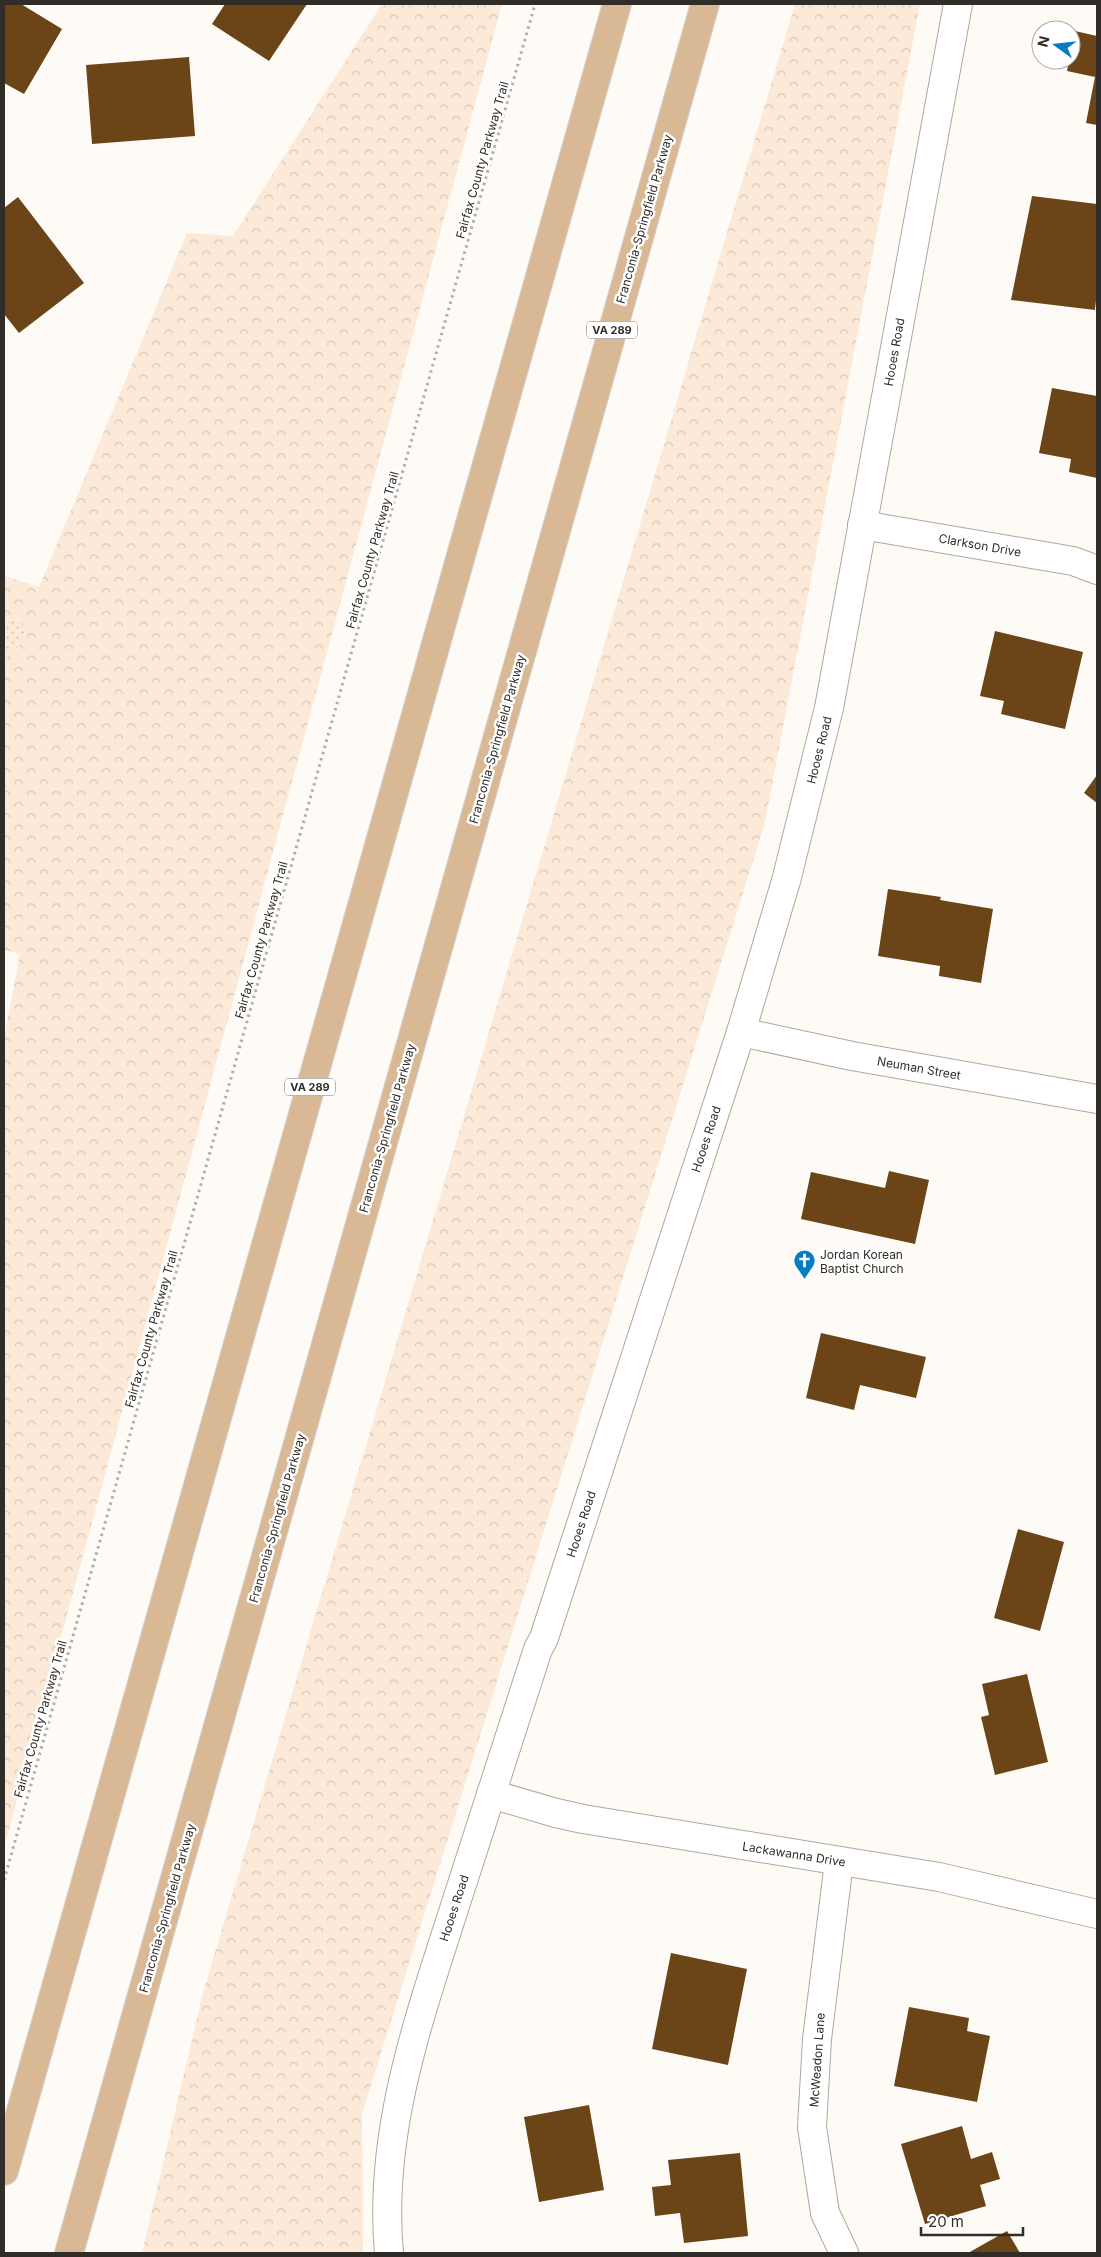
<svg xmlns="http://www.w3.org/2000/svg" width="1101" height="2257" font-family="Inter,sans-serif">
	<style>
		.grass { fill: url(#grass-dots) }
		.forest { fill: url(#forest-crowns) }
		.building { fill: #6b4417 }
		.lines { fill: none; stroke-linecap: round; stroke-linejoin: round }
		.minor-casing { stroke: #b1a79f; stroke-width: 30 }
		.tertiary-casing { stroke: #b1a79f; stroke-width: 30 }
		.primary-casing { stroke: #d6d5d4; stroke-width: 30 }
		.path { stroke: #b1ada9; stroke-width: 3; stroke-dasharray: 2.5 4; stroke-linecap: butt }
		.minor { stroke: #fff; stroke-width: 28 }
		.tertiary { stroke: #fff; stroke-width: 28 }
		.primary { stroke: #d9b895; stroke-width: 28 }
		.labels { text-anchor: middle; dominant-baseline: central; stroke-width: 5; stroke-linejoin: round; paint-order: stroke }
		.shield { fill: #fff; stroke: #6e6c69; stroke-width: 1 }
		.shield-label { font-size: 11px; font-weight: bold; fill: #302d29 }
		.street-label { font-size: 12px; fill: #302d29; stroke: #fff }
		.poi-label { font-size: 12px; fill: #302d29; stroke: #fff; text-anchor: start }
	</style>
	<defs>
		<pattern id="grass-dots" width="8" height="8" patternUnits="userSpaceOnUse" patternTransform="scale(1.25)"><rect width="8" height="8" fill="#fce9d7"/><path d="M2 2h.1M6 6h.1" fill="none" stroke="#d8c8b9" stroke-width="1.8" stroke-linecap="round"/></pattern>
		<pattern id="forest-crowns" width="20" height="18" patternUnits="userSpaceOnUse" patternTransform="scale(1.25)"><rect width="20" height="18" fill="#fce9d7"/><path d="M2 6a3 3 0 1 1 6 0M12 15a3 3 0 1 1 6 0" fill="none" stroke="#d8c8b9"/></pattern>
	</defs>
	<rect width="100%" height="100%" fill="#fefaf6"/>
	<!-- grass -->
	<path class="grass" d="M19,619L27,638L4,660V622Z"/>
	<!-- forest -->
	<path class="forest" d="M382,4H502L4,1848V1038L20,954L4,950V660L27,638L19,619L4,622V576L39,587L187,233L233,236Z
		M795,4H920L765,822L362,2114L363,2253H142L203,1993Z"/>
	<!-- building -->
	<path class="building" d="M4,4H21L62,29L24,94L4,83Z
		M225,4H307L269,61L212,24Z
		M1075,31L1097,36V125L1086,123L1095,77L1067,71Z
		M189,57L195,136L92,144L86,65Z
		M1032,196L1097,204V291L1095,310L1011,300Z
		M18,197L84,283L19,333L4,314V208Z
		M1052,388L1097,396V478L1069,472L1071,459L1039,453Z
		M995,631L1083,652L1065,729L1001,714L1004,701L980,696Z
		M1097,775V803L1084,793Z
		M888,889L941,897L940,900L993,909L981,983L939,976L940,966L878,956Z
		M889,1171L929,1180L915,1244L801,1219L811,1172L885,1188Z
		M821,1333L926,1357L916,1398L860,1385L854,1410L806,1398Z
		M1018,1529L1064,1542L1040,1631L994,1618Z
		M1027,1674L1048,1762L995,1775L981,1717L989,1715L982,1684Z
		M671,1953L747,1969L728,2065L652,2049Z
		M909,2007L969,2018L967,2031L990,2036L977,2102L894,2086Z
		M589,2105L604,2190L539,2202L524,2117Z
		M962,2126L971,2159L992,2152L1000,2179L980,2185L986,2206L925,2224L901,2144Z
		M740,2153L748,2236L684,2243L680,2213L655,2216L652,2187L671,2185L668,2160Z
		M1007,2231L1020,2253H968Z"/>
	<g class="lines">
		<defs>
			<path id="minor" d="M862,525L1073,561L1097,570
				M741,1032L852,1056L1097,1099
				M491,1794L556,1813L583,1819L939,1877L1097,1914
				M839,1862L817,2039L812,2127L825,2213L844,2253"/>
			<path id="tertiary" d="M389,2253C378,2134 418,2021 454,1909C482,1823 510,1736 538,1649L544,1638L741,1032L786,881L829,708L958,4"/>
			<path id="primary" d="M4,2171L617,4
				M69,2253L705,4"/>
		</defs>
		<!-- minor casing -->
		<use href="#minor" class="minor-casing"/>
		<!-- tertiary casing -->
		<use href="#tertiary" class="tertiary-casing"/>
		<!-- primary casing -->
		<use href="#primary" class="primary-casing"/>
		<!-- path -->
		<path class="path" d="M4,1880L535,4"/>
		<!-- minor -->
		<use href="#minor" class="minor"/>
		<!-- tertiary -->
		<use href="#tertiary" class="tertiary"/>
		<!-- primary -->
		<use href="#primary" class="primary"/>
	</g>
	<!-- icons -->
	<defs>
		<symbol id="church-pin" viewBox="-11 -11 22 30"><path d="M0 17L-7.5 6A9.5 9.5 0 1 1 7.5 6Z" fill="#087bc5" stroke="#fff"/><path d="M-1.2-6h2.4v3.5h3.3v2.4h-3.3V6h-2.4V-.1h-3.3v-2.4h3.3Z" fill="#fff"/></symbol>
	</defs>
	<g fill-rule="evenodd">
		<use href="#church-pin" x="792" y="1248" width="25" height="34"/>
	</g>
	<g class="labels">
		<!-- shield labels -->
		<g class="shield">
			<rect x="587" y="321.5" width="50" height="17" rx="4"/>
			<rect x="285" y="1078.5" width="50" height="17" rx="4"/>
		</g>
		<g class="shield-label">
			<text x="612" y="330">VA 289</text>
			<text x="310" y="1087">VA 289</text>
		</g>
		<!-- street labels -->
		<g class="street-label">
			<text transform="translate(482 160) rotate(-74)">Fairfax County Parkway Trail</text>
			<text transform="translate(644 219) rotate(-74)">Franconia-Springfield Parkway</text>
			<text transform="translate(894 352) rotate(-80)">Hooes Road</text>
			<text transform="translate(980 545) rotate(10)">Clarkson Drive</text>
			<text transform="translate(372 550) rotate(-74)">Fairfax County Parkway Trail</text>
			<text transform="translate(497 739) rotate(-74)">Franconia-Springfield Parkway</text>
			<text transform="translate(819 750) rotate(-76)">Hooes Road</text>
			<text transform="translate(261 940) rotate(-74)">Fairfax County Parkway Trail</text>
			<text transform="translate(919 1068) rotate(10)">Neuman Street</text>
			<text transform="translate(387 1128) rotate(-74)">Franconia-Springfield Parkway</text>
			<text transform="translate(706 1139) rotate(-72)">Hooes Road</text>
			<text transform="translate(151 1329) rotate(-74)">Fairfax County Parkway Trail</text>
			<text transform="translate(277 1518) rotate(-74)">Franconia-Springfield Parkway</text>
			<text transform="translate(581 1524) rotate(-72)">Hooes Road</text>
			<text transform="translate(40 1719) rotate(-74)">Fairfax County Parkway Trail</text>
			<text transform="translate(794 1854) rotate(9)">Lackawanna Drive</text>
			<text transform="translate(167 1908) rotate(-74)">Franconia-Springfield Parkway</text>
			<text transform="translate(454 1908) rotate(-72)">Hooes Road</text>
			<text transform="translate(817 2060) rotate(-86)">McWeadon Lane</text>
		</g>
		<!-- poi labels -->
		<g class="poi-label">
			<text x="820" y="1254">Jordan Korean<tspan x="820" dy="14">Baptist Church</tspan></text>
		</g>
	</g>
	<!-- border -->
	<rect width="1101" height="2257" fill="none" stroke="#302d29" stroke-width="10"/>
	<!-- north arrow -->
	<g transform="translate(1056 45) rotate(285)"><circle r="24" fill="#ffffff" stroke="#acaba9"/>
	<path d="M0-4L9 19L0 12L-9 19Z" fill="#087bc5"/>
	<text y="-8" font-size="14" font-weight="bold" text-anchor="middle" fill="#302d29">N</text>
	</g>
	<!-- scale -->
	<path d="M921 2227v8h102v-8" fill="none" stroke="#302d29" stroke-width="2.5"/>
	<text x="928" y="2227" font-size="15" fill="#302d29" stroke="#ffffff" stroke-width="4" paint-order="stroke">20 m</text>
</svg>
